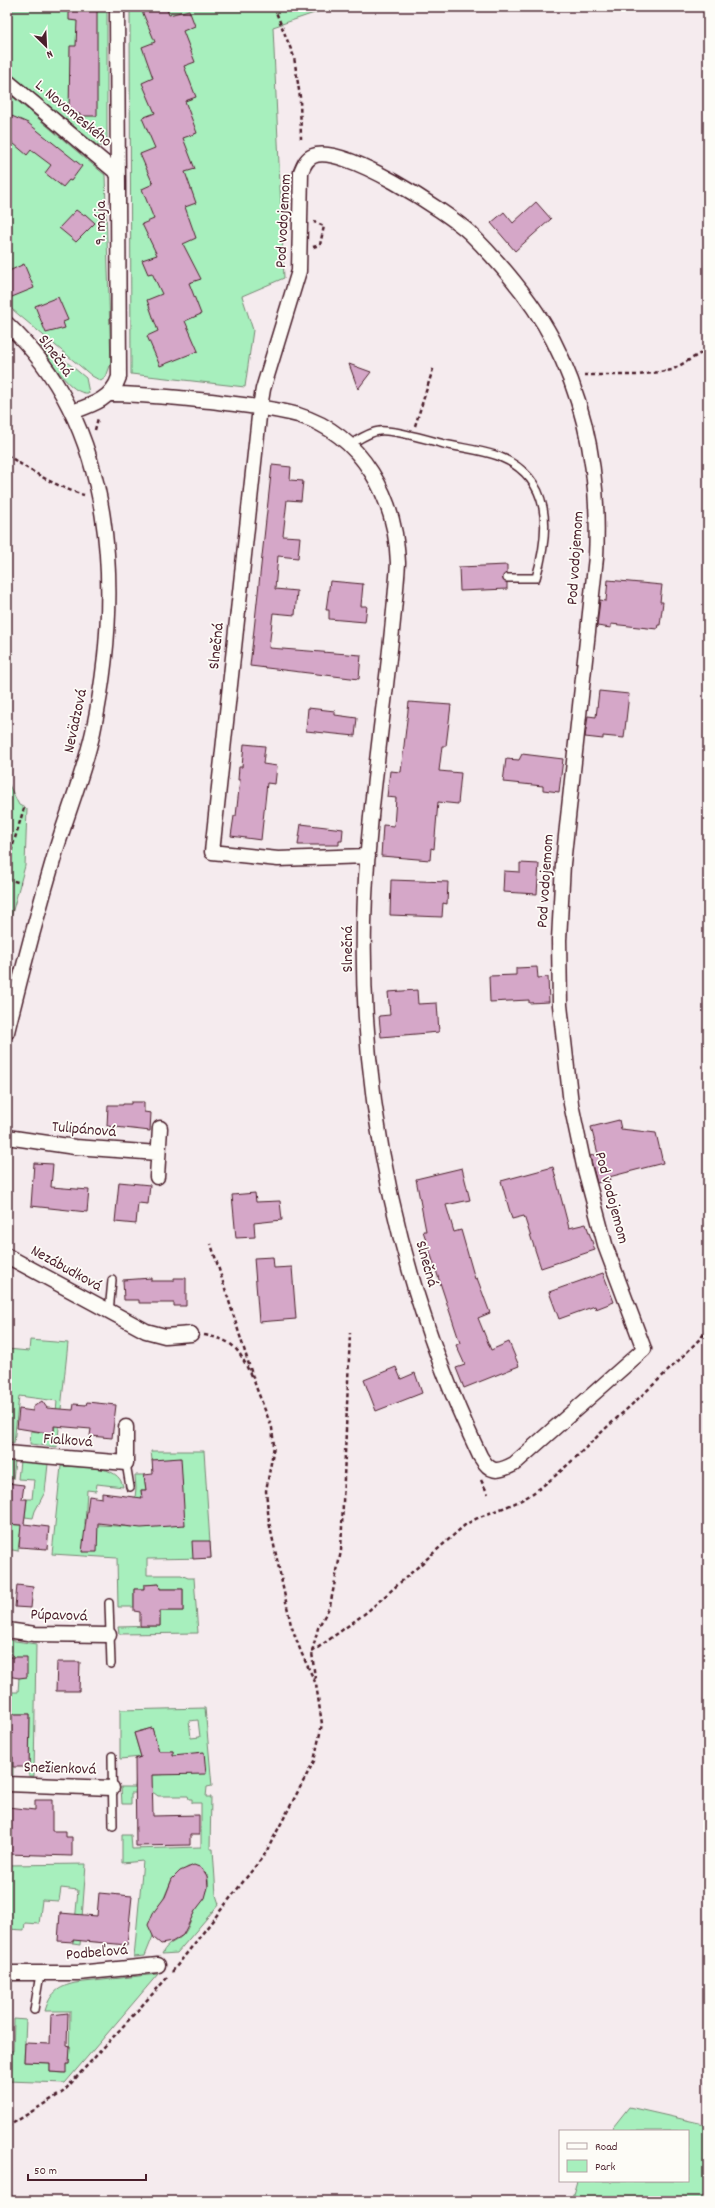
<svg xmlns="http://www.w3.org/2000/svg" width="715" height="2208" font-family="Dekko,sans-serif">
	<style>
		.green { fill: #a7efbd; stroke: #788774; fill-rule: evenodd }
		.building { fill: #d5a7c8; stroke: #4a1f2b }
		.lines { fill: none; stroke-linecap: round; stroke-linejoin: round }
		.service-casing { stroke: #4a1f2b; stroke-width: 10 }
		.minor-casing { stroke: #4a1f2b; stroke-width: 17 }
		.path { stroke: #4a1f2b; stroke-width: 2.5; stroke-dasharray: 4 3; stroke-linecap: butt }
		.service { stroke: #fdfcf7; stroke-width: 7 }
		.minor { stroke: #fdfcf7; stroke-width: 14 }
		.labels { text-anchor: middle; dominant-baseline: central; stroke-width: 3.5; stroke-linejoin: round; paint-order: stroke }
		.street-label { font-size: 16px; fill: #4a1f2b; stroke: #fdfcf7 }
	</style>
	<rect width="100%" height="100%" fill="#f5ebee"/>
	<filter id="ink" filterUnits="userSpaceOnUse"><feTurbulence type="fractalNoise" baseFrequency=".025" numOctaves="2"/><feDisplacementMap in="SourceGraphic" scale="8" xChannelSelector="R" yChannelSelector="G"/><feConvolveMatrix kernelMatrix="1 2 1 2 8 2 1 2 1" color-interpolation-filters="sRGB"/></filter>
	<g filter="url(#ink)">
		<!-- green -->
		<path class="green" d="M7,7H107V141L103,146H98L7,71Z
			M130,7H332L273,27L284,278L242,296L253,330L245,387L131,374Z
			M7,92L105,175L111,363L106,377L101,381L92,376L7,305Z
			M43,342L86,378L89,393C70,396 50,358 39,344Z
			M7,781L19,805L27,809L25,866L7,932Z
			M30,1340L68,1343L57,1447L30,1444L31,1431L54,1434L57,1401L19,1396L14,1443L7,1442V1349L29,1351Z
			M151,1451H204L211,1558L147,1559V1575H181L188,1578H194L198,1633L119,1634L118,1627L160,1626V1611H183V1589H160L159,1584L144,1585V1589H134V1607H118L117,1558L52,1554L61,1466C80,1468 119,1463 123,1487L97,1484L96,1491L87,1490L85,1524L132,1527L136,1488L135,1475H144L146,1490H141L143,1517L185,1525L152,1460Z
			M7,1460L15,1461L13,1479L7,1478Z
			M20,1461L48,1464L45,1492L35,1511L33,1518L25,1517L27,1499H32L34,1480L18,1479Z
			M7,1524L27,1526L20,1534L18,1551L7,1549Z
			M9,1640L36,1644L34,1776H29L30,1714H9V1741H7V1692H18L19,1677L14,1657L7,1648Z
			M205,1708L212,1786L207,1787L206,1797H211L210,1849H213L216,1895L219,1904L177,1953L162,1954C168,1940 179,1943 186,1931C189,1927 190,1920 193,1914C201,1900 219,1883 200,1867H188L172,1879L151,1929L153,1936L145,1956L134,1957L143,1861L122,1863V1835H131L132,1849L201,1847V1803H192V1799H189L188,1796H158L154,1793H131V1804H122L121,1787H135L136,1776L173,1774V1751H159L152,1728L134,1733L141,1757L120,1759V1710ZM198,1720L200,1737L191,1738L189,1721Z
			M7,1756L13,1757V1775L7,1774Z
			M86,1864L80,1945L73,1944L78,1890L61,1888L59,1901L42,1900L39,1924L25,1923L24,1930L7,1929V1865Z
			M158,1974L65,2083L7,2081V2051H13L14,2019L26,2020L24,2062L50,2063V2072L65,2073L66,2064H69L70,2011H45C50,1993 58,1987 75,1983Z
			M629,2107L708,2125V2201H571L577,2181H688V2131H610Z"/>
		<!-- building -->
		<path class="building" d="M69,7H97V116H80V114L69,113L70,46H76L77,21L69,20Z
			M152,7H166L169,15L189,10L195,26L183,31L195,62L184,66L196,97L185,101L197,133L183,138L195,169L185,172L196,203L185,207L196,238L183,244L201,279L189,283L201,314L185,321L198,351L160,366L147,336L158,331L147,300L162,294L152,273L148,274L142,260L157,255L142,224L154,219L142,189L153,184L140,154L155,148L142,118L155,113L142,83L153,78L142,47L155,42L142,11Z
			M7,114L28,123L82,166L71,181L69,180L63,187L45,173L51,165L31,150L27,155L7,138Z
			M536,202L551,219L515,251L491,223L504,212L513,223Z
			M76,210L83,215L85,214L95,223L76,242L59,228Z
			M24,264L34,288L7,299V272Z
			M58,297L68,320L63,322L65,328L46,333L35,306Z
			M349,364L371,372L358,389Z
			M272,465L291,467L290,480L303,481L301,501L287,500L283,536L300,537L298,558L278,556L275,589L297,591L295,615L273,613L269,648L361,655L359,679L250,666Z
			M507,565V573L502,578L507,583V589L460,591L459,567Z
			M608,580L662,585L660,602H663L660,625H658L657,629L611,624V628L597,626L600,600L606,601Z
			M330,581L363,584L361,606H367L365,622L329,619V610H326Z
			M599,691L629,694L624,738L603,736V739L585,737L588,716L596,717Z
			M409,702L451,705L446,746H442L439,771L461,773L458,804L438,802L434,849L431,848L430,860L381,856L383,825L394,826L396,798L387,797L390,771L401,772Z
			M308,708L335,711V715L357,718L355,736L306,731Z
			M244,744L265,746L263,764L277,766L275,784L267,783L261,840L231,836L234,816H236L240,780H238L239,767H242Z
			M522,754L563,759L559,792L543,790V786L503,782L506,759L519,760Z
			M301,824L343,829L342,841H339V845H298Z
			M520,863L539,864L537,894L503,892L504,871L520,872Z
			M391,880L448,882L447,904L443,903L442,917L390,915Z
			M537,967L538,978L548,977L549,1002L529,1003V1000L490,1002L489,976L516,975V968Z
			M417,990L418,1004L437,1003L439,1032L381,1037L379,1016L390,1015L388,992Z
			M131,1102H144V1112L151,1113L150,1131L107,1126L108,1105H123V1104H131Z
			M619,1120L621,1129L656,1133L663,1163L609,1177L610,1180L597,1183L590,1156L598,1154L591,1127Z
			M34,1163L53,1164L51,1187L89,1190L87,1212L31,1206Z
			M553,1167L569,1228L586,1224L595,1250L541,1268L524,1216L512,1219L501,1181Z
			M462,1168L470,1200L446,1205L454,1232L461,1230L475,1279L477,1278L490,1313L478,1318L491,1350L509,1342L519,1366L464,1388L456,1368L465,1365L456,1345L460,1343L423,1231H426L416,1179Z
			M119,1182L150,1185L148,1204L138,1203L136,1224L115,1222Z
			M255,1193L256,1202L280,1201L282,1220L254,1223L255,1237L236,1238L232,1195Z
			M273,1257L274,1268L292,1267L296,1319L259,1322L254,1258Z
			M603,1273L614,1302L596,1309L595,1306L559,1319L549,1292Z
			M151,1278V1281H174V1278H186V1306H174V1303H139V1300H124L123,1280Z
			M396,1367L401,1379L415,1373L422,1393L376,1411L364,1380Z
			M42,1401L47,1408L73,1410L74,1404L86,1405L87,1402L116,1405L112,1438L90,1436L91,1429L54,1426V1434L17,1428L19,1409L33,1411V1407Z
			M181,1458L185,1525L141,1528L98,1523L97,1552H82L89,1496L102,1498V1493L142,1498L141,1490H146L144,1475L153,1474L152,1460Z
			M7,1483L24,1485L22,1499H27L24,1524L49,1527L47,1549L19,1547L21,1525L7,1524Z
			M192,1541H210L211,1558L193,1559Z
			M159,1584L160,1589H183V1611H160V1626H140V1612L134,1611V1589H144V1585Z
			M17,1585L33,1587L31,1608L15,1607Z
			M7,1657H27V1677L19,1678L7,1676Z
			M57,1662H80L79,1691H56Z
			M9,1714H30L29,1767H13V1757L7,1756Z
			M152,1728L159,1751H173V1755L204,1752L206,1774L152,1775L153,1816L199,1815V1835H190V1845L136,1846L135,1759L141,1757L134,1733Z
			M35,1800H52V1831H66V1837H72V1856L7,1854L8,1807L35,1810Z
			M194,1865L202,1868L207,1876L208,1887L205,1898L195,1911L183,1935L172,1942L161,1944L154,1938L148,1925L153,1913L165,1897L172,1879L180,1871Z
			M99,1893L132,1896L127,1945L73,1940V1942L58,1941L60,1913L97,1916Z
			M68,2013L67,2045L70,2046L69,2064H66V2073L50,2072V2063L24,2062L25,2043L50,2044L51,2015Z"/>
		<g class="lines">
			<defs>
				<path id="service" d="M349,445C358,440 369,432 379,431C393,429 429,440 444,444C462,448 481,450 498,456C553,478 550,530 536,578H507
					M109,1312L112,1280
					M126,1463L130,1487
					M109,1603L111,1664
					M112,1756L113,1826
					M34,2010L40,1974"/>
				<path id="minor" d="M7,81L117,173
					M7,324C118,427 122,594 93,732C84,772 69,809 57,847C39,908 22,970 7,1032
					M111,394C144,394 177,398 211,401C240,405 269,407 298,415C363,435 396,499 398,563C390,683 367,803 364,923C360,1107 401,1290 480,1456C490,1473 497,1473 514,1464L644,1349L606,1248L584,1166L571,1104L560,1005L559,940L563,864L596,557C600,481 588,408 553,340C532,300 502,265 470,233C447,212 342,143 313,156C306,159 304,165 301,172L299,271L263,389L260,407L212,852L278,859L368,856
					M72,412C92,405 112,399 119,377L117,7
					M7,1137L75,1147L158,1153
					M157,1177L160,1128
					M7,1256L146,1331L165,1336L191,1334
					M7,1453L126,1463V1427
					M7,1630L35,1634L109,1635
					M7,1784L112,1788
					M7,1973H78L158,1965"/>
			</defs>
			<!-- service casing -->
			<use href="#service" class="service-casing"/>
			<!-- minor casing -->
			<use href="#minor" class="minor-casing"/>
			<!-- path -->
			<path class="path" d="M274,7L294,57L300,97L301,139
				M313,247L320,245L324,226L314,222
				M584,375H639L672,370L708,349
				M415,426L434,366
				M95,430L98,418
				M7,455C31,471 56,487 84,495
				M7,865L24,808
				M7,879L21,883
				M204,1335C234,1340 239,1349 251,1376
				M481,1480L488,1494
				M312,1652L367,1612L465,1525C487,1511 512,1508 533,1493C559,1475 582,1451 605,1429C640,1397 676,1365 708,1330
				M315,1679L312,1652L318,1628L330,1606L341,1551L350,1333
				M172,1972L265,1854L314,1761L322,1724L316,1684L301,1652L291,1625L269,1522L266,1491L274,1446L272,1428L256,1387L211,1244
				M7,2127L63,2092L167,1978"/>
			<!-- service -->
			<use href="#service" class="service"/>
			<!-- minor -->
			<use href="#minor" class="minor"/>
		</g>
	</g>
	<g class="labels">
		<!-- street labels -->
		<g class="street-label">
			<text transform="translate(73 114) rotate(40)">L. Novomeského</text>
			<text transform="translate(284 221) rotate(-87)">Pod vodojemom</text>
			<text transform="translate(101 223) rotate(-90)">9. mája</text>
			<text transform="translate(55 356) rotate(54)">Slnečná</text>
			<text transform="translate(576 558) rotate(-86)">Pod vodojemom</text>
			<text transform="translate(217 646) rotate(-84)">Slnečná</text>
			<text transform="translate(76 721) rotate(-78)">Nevädzová</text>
			<text transform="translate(546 881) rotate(-86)">Pod vodojemom</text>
			<text transform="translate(348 949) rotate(-90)">Slnečná</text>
			<text transform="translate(84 1130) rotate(5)">Tulipánová</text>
			<text transform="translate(611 1198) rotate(75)">Pod vodojemom</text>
			<text transform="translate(426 1264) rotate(74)">Slnečná</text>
			<text transform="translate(66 1269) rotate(29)">Nezábudková</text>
			<text transform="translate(68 1441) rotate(4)">Fialková</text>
			<text transform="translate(59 1616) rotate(2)">Púpavová</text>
			<text transform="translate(60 1769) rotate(2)">Snežienková</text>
			<text transform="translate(97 1953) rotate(-5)">Podbeľová</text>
		</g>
	</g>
	<!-- margin -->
	<rect width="715" height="2208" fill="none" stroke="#fdfcf7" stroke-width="24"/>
	<rect x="12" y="12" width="691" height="2184" fill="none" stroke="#4a1f2b" stroke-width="1.5" filter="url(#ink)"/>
	<!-- legend -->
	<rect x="559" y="2130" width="130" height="52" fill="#fdfcf7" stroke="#b5a4a5"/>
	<rect x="567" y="2143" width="20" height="6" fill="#fdfcf7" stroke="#b5a4a5"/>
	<text x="595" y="2150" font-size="12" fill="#4a1f2b">Road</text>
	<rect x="567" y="2160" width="20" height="12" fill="#a7efbd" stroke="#b5a4a5"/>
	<text x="595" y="2170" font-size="12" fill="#4a1f2b">Park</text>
	<!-- north arrow -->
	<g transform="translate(46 46) rotate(156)" stroke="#fdfcf7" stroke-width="3" paint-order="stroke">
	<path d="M0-3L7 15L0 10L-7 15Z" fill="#4a1f2b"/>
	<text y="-6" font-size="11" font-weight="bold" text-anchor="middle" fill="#4a1f2b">N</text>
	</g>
	<!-- scale -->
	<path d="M28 2174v6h118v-6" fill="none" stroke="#4a1f2b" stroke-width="2"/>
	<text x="34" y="2174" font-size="12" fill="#4a1f2b" stroke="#fdfcf7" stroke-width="3" paint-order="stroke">50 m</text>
</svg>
